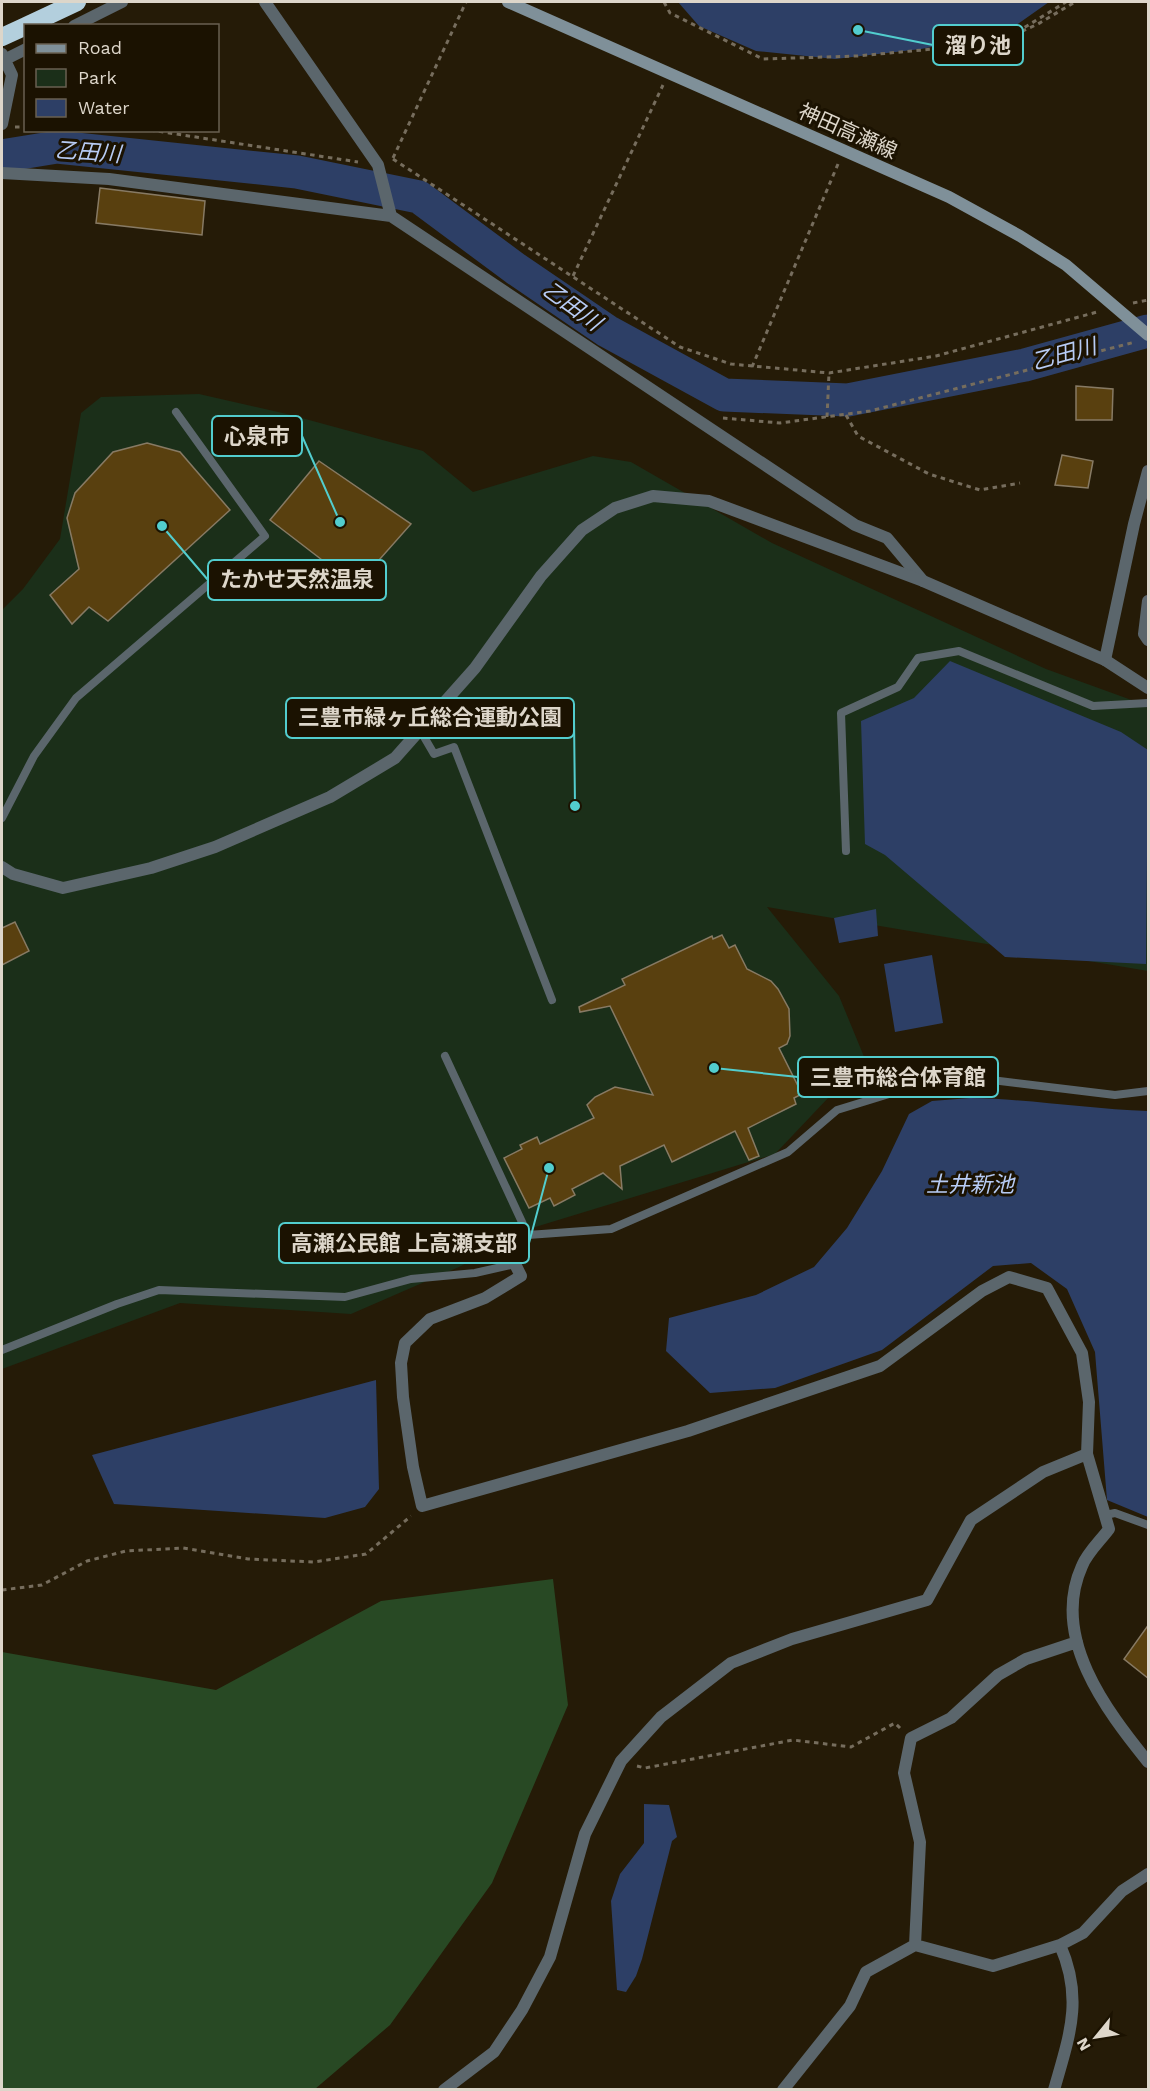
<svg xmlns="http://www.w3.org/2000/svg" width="1150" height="2091" font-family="'Work Sans','Noto Sans JP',sans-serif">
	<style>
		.green { fill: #1b2f19 }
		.forest { fill: #284924 }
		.water { fill: #2d3f66 }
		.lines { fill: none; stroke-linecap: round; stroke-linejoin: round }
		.river { stroke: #2d3f66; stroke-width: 33 }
		.building { fill: #59400f; stroke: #877a64; stroke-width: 1.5 }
		.path { stroke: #766d5d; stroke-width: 3; stroke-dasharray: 4.5 4.5; stroke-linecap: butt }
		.service { stroke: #5b666c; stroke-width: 8 }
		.minor { stroke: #5b666c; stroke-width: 12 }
		.tertiary { stroke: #5b666c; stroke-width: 12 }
		.secondary { stroke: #7f9099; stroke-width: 12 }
		.motorway { stroke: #b3cfdd; stroke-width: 18 }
		.labels { text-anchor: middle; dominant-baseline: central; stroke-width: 6; stroke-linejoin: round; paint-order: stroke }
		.street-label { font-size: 21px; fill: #ddd6ca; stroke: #1b1201 }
		.water-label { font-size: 22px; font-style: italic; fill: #b7cbf4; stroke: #1b1201 }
		.leader { fill: none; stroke: #52cdce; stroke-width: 2 }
		.callout-dot { fill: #52cdce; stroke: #1b1201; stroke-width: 2 }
		.callout { fill: #1b1201; stroke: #52cdce; stroke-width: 2 }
		.callout-label { font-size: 22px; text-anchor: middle; font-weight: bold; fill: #ddd6ca }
	</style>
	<rect width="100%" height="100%" fill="#251b07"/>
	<!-- green -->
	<path class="green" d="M199,394L287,414L423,451L473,492L593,456L631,462L772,543L1046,669L1148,706V971L767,907L839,996L865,1059L775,1154L532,1228L459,1267L351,1314L180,1303L2,1369V610L23,589L60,539L81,413L101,397Z"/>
	<!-- forest -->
	<path class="forest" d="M553,1579L568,1705L492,1883L390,2025L315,2089H2V1652L216,1690L381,1601Z"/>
	<!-- water -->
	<path class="water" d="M678,2H1049L1005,33L921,49L835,59L756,51L699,26Z
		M950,661L1121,732L1148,750L1146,964L1005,957L885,855L865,844L861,721L914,698Z
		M876,909L878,936L839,943L834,918Z
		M932,955L943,1023L895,1032L884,964Z
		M970,1098C1030,1099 1089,1109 1148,1111V1517L1107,1500L1095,1352L1067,1289L1031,1263L993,1266L882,1350L775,1388L710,1393L666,1351L669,1318L756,1295L814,1267L847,1228L882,1171L909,1114L932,1101Z
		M376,1380L379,1489L365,1507L325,1518L114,1504L92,1455Z
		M644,1804L669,1805L677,1837L672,1841L642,1959L636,1976L626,1992L617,1990L611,1901L620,1874L644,1843Z"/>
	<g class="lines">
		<!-- river -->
		<path class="river" d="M2,156L57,147L297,172L419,197L516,269L607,331L724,395L848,400L1025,365L1148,331"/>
	</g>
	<!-- building -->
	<path class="building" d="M100,188L205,201L202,235L96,223Z
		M1076,386L1113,389L1112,420H1076Z
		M147,443L180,452L230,510L108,621L89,607L72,624L50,595L79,569L67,518L75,493L113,452Z
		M1062,455L1093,461L1088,488L1055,485Z
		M319,461L411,524L356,586L270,520Z
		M15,922L29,951L2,965V928Z
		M722,935L729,948L735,945L747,969L771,981L778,989L789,1009L790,1036L787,1044L779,1048L802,1094L794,1098L796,1104L748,1128L759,1156L749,1160L735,1131L672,1162L664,1145L620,1166L622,1189L603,1173L572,1189L575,1195L554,1206L550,1198L529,1208L504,1158L522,1149L520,1145L537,1137L540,1144L594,1118L587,1105L595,1097L615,1087L653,1095L610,1006L580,1012L579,1007L625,985L622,979L712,936L713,939Z
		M1149,1624V1679L1124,1659Z"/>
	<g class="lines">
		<!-- path -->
		<path class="path" d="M664,2L670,13L763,59L857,56L977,45L1005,39L1038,24L1075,2
			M1017,32L1066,2
			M15,127H26
			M150,130L358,162
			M393,158L466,2
			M393,159L680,347L731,364L829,373L936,356L1097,312
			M573,276L663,85
			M1133,303L1148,300
			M752,367L838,164
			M846,415L858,436L929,474L980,490L1020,483
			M827,417L829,373
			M723,418L780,423L870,411L1135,342
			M2,1590L42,1585L87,1561L126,1551L183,1548L248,1559L314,1562L366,1554L411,1516
			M637,1766L645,1768L793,1740L851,1747L895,1723L901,1729"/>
		<!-- service -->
		<path class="service" d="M420,730L434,754L454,747L552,1000
			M2,818L34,756L76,698L265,536L176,412
			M846,851L841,713L898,687L918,658L959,651L1093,706L1148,703
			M445,1056L528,1235
			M2,1350L117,1304L159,1290L345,1297L411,1279L475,1273L515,1264L517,1244L528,1235L611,1229L788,1152L837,1110L951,1075L1115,1095L1148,1091
			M1105,1515L1115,1513L1148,1525"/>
		<!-- minor -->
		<path class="minor" d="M265,2L378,165L391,216
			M74,26L122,2
			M2,54L12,75L2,124
			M4,60L26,49
			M2,173L109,179L391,216L855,525L887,538L923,581
			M1148,601L1144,634L1148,640
			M1105,660L1148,688
			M515,1264L521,1276L485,1298L430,1319L405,1343L401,1363L403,1397L413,1467L422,1506L688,1431L880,1366L982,1291L1009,1277L1047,1288L1082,1353L1089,1402L1087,1454L1109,1529C1101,1540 1087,1553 1082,1566C1050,1637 1106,1710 1148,1762
			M915,1945L920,1842L904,1773L911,1738L951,1718L998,1675L1026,1659L1077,1642
			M444,2090L494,2052L522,2010L550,1957L585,1834L621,1761L661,1717L731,1663L792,1639L927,1600L971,1520L1043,1472L1087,1454
			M783,2090L850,2006L866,1972L915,1945L993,1966L1060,1945L1083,1933L1122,1891L1148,1874
			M1054,2090C1069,2037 1084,1999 1060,1945"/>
		<!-- tertiary -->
		<path class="tertiary" d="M2,867L13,874L63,888L151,868L215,847L330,797L395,758L475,668L541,576L582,530L615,508L653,496L709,501L923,581L1105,660L1134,524L1148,471"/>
		<!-- secondary -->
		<path class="secondary" d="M508,2L949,197L1020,236L1066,265L1148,335"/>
		<!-- motorway -->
		<path class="motorway" d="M26,26L77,2
			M2,37L26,26"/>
	</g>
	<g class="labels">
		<!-- street labels -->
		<g class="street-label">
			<text transform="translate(848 131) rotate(24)">神田高瀬線</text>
		</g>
		<!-- water labels -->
		<g class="water-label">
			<text transform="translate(88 152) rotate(4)">乙田川</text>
			<text transform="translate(572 306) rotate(36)">乙田川</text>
			<text transform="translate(1064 354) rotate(-15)">乙田川</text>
			<text x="970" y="1184">土井新池</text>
		</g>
	</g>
	<!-- callouts -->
	<path class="leader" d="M858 30L933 45M340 522L302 436M162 526L208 580M575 806L574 718M714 1068L798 1077M549 1168L529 1243"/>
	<g class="callout-dot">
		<circle cx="858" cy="30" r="6"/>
		<circle cx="340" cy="522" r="6"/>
		<circle cx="162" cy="526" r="6"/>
		<circle cx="575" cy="806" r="6"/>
		<circle cx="714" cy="1068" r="6"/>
		<circle cx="549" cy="1168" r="6"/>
	</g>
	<g class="callout">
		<rect x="933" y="25" width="90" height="40" rx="6"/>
		<rect x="212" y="416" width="90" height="40" rx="6"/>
		<rect x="208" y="560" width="178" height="40" rx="6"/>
		<rect x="286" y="698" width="288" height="40" rx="6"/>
		<rect x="798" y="1057" width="200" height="40" rx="6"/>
		<rect x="279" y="1223" width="250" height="40" rx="6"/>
	</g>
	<g class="callout-label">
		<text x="978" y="53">溜り池</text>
		<text x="257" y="444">心泉市</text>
		<text x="297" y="587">たかせ天然温泉</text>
		<text x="430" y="725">三豊市緑ヶ丘総合運動公園</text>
		<text x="898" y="1085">三豊市総合体育館</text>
		<text x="404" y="1251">高瀬公民館 上高瀬支部</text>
	</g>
	<!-- border -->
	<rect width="1150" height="2091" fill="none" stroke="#ddd6ca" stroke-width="6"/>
	<!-- legend -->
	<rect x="24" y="24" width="195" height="108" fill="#1b1201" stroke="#696051" stroke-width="1.5"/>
	<rect x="36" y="44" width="30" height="9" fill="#7f9099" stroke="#696051" stroke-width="1.5"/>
	<text x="78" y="54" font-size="18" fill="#ddd6ca">Road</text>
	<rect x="36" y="69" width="30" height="18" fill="#1b2f19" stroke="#696051" stroke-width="1.5"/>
	<text x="78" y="84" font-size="18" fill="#ddd6ca">Park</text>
	<rect x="36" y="99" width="30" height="18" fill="#2d3f66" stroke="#696051" stroke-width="1.5"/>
	<text x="78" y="114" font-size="18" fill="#ddd6ca">Water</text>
	<!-- north arrow -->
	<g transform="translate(1096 2037) rotate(240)" stroke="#1b1201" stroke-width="4.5" paint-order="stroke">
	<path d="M0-4.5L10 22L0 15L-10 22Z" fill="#ddd6ca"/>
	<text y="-9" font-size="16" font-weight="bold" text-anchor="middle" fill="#ddd6ca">N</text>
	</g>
</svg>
